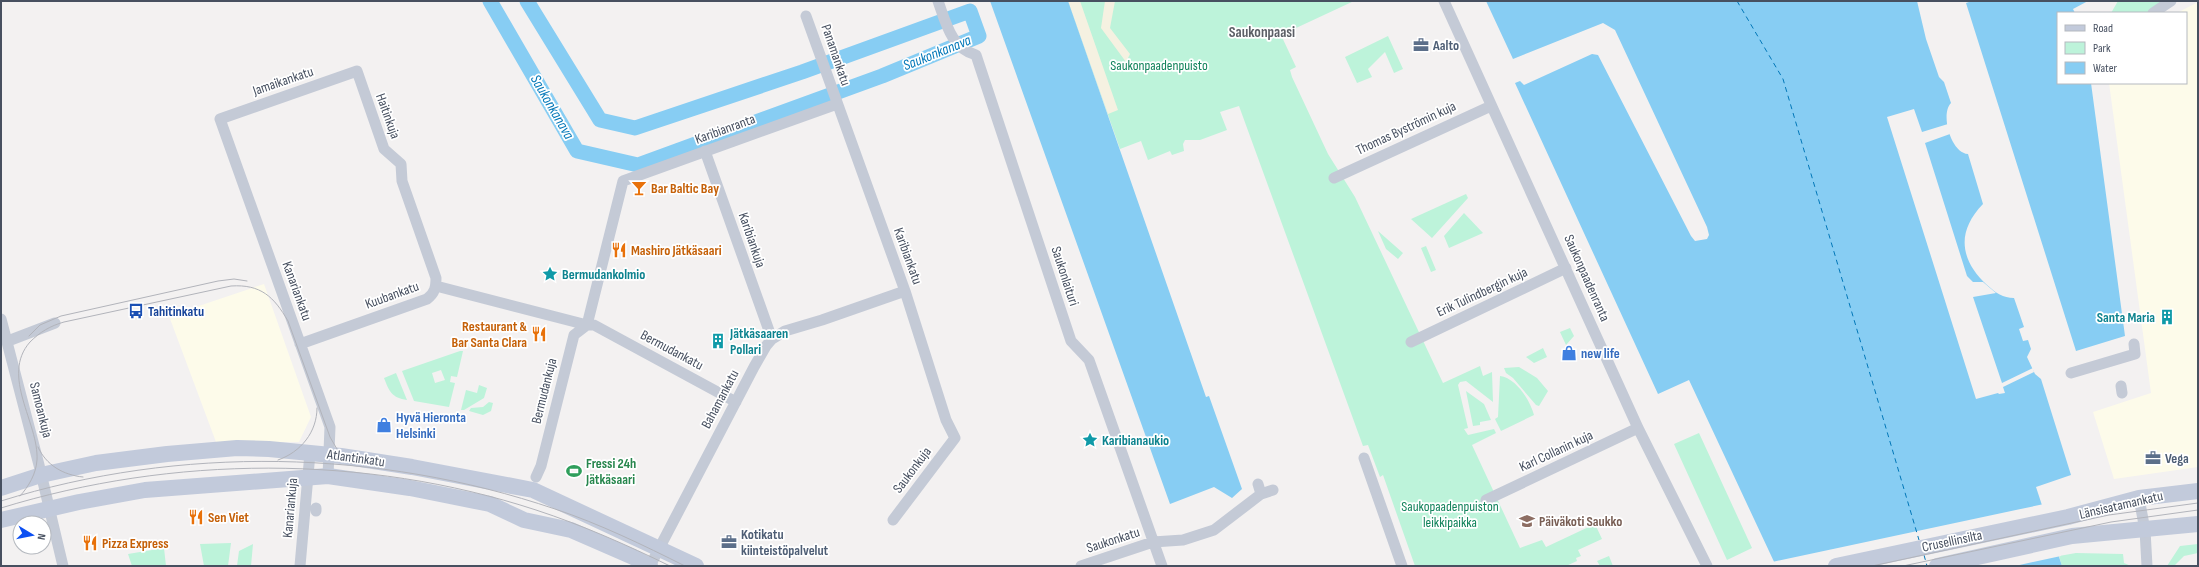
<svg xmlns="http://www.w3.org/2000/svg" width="2199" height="567" font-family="'Sofia Sans Condensed',sans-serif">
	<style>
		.commercial { fill: #fdfbea }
		.green { fill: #bdf3da; fill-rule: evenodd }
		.sand { fill: #f5f1e1 }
		.water { fill: #87cdf3 }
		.pier { fill: #f3f1f1 }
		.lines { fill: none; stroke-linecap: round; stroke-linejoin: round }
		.canal { stroke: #87cdf3; stroke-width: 15 }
		.ferry { stroke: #0277b8; stroke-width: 1; stroke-dasharray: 5 4; stroke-linecap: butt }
		.street { stroke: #c4cad6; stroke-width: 11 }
		.secondary { stroke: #c2cadb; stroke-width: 16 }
		.tram { stroke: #b2b4bb; stroke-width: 1 }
		.labels { text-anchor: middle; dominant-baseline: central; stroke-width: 3.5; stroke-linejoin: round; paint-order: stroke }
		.service-label { font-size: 14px; font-weight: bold; fill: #4e5e75; stroke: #fff; text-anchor: start }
		.street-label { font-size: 14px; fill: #475060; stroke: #fff }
		.park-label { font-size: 14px; fill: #10825a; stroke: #fff }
		.food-label { font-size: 14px; font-weight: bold; fill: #c56008; stroke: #fff; text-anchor: start }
		.culture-label { font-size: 14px; font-weight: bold; fill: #0d838f; stroke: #fff; text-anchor: start }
		.transit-label { font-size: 14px; font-weight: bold; fill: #164399; stroke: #fff; text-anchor: start }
		.shop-label { font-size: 14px; font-weight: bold; fill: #366cbe; stroke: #fff; text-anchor: start }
		.leisure-label { font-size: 14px; font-weight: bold; fill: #27864d; stroke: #fff; text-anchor: start }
		.education-label { font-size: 14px; font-weight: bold; fill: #785e54; stroke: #fff; text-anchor: start }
		.neighbourhood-label { font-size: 15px; font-weight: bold; fill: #5c5f66; stroke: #fff }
		.water-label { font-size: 15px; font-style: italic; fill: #0277b8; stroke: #fff }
	</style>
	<rect width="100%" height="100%" fill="#f3f1f1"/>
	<!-- commercial -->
	<path class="commercial" d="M2198,2V467L2114,479L2093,412L2151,393L2109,83H2186V13H2177Z
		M264,284L311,417L299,442H216L169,316Z"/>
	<!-- green -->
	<path class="green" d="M1068,1H1354L1281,35L1296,67L1290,70L1292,77L1328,154L1355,197L1443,383L1480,366L1483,376L1492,372L1493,402L1466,381L1460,382L1458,385L1468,428L1464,429L1468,435L1494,429L1496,433L1472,445L1520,548L1542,540L1546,547L1595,524L1602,539L1578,550L1581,556L1576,558L1577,561L1566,566H1415L1383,475L1380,477L1368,445L1363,446L1239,106L1220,112L1227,130L1200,140H1185L1183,144L1184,151L1172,155L1170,151L1148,160L1141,141L1120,149Z
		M2118,1H2165L2147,13H2111Z
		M1388,36L1403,69L1394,73L1385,52L1368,69L1372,77L1357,83L1345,57Z
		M1466,194L1468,198L1432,238L1411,219Z
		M1464,213L1483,233L1449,248L1444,236Z
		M1378,231L1403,253L1398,259L1386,249Z
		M1426,246L1436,270L1431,272L1421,248Z
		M1570,328L1574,336L1566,345L1560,332Z
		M1543,348L1547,357L1534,363L1526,357Z
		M460,351H463L457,377L451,376L450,382L455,383L449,407L414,401L402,371ZM441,370L445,380L435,383L432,373Z
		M1519,367L1537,378L1548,391L1539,406L1536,405L1513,378L1506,373L1504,368Z
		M396,373L407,400C392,398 389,391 384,378Z
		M1500,376C1516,378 1530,400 1534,415L1501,431L1495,419L1498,417Z
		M479,385L487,388L484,398L464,410H461L466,390L477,393Z
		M1466,391L1484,404L1491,420L1480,422V425L1473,426Z
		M489,402L493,403L491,411L483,415L469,411L471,408L483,407Z
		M1699,433L1752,548L1727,560L1674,444Z
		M231,543L228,566H204L200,544Z
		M253,544L251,566H237L239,551Z
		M2198,544V553L2184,556L2174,566H2167L2180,546Z
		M164,548L166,566H132L128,554Z
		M2076,553L2123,554L2124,563L2131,566H2062L2059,556Z
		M1609,556L1613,566H1600L1597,561Z"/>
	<!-- sand -->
	<path class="sand" d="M1068,1H1080L1118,110L1108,114Z
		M1105,1H1115L1110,28L1130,54L1126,62L1101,28Z"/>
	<!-- water -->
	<path class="water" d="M990,1H1068L1206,397L1209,396L1242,489L1232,498L1214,487L1170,504Z
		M1486,1H1917L1926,39L1939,77L1944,82L1951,103C1940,114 1951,153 1968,154L1983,204C1956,232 1960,260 1987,285C1996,293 2003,298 2014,298L2024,327L2019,329L2023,341L2028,340L2031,349L2027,357L2035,374L2041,379L2071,475L2036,487L2062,566H1776L1689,380L1658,394L1515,83L1520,81L1524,85L1592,54L1598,55L1691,236L1695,241L1707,239L1709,235L1707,227L1615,30L1603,23L1513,59Z
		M1972,1H2088L2073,9L2075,13H2058V83H2091L2125,336L2076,351L1966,3Z"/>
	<!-- pier -->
	<path class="pier" d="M1914,109L1922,132L1948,124L1950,134L1925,143L1967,276L1973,282H1983L1996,293L1973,297L2002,383L2033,368L2034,372L2003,387L2005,393L1999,394L1998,393L1976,399L1887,117Z
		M2044,504L2061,556L2015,566H1774L1772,562Z"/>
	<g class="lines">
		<!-- canal -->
		<path class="canal" d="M490,1L577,151L638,165L882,76L979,36L970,11L802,72L635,128L600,120L527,1"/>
		<!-- ferry -->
		<path class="ferry" d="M1737,1L1783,79L1919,540
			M1924,555L1927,566"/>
		<!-- street -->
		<path class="street" d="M938,1C946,23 951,48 976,55L1071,341L1089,360L1162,566
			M1444,1L1638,428L1707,566
			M2153,13L2171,1
			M806,16L905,291L946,420L955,438L893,520
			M705,151L772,339
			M1334,178L1491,106
			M436,286L587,325L623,181L837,104
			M1,319L39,465L63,566
			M8,341L55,323
			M1411,342L1566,268
			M300,344L427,299C435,293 436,287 436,278L402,181L401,164L384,149L357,71L220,119L330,427L328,476
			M2071,373L2135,354L2134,344
			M2121,386L2122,393
			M1364,458L1402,566
			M536,477L541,466L574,335L587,325H594L736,402
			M1261,494L1273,490
			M2139,498L2145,530L2147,566
			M1486,500L1638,428
			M316,511V508
			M300,566L310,453
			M650,566L754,367L766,346L772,339L785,331L822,320L905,291
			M1081,566L1153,542L1183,540L1214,530L1261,494L1258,484"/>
		<!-- secondary -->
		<path class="secondary" d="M1,488L41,475L96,463L167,454L237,448L269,449L341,456L412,467L533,490L696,566
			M1,520L79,502L145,490L328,476L410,488L490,504L524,520L571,530L633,557L650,566
			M1836,566L2068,517L2139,498L2198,491
			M1937,566L2072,536L2198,524"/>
		<!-- tram -->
		<path class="tram" d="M29,336L40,325L61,316L218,281L234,279L247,281
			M38,447C46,465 63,475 83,477
			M278,460C301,452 317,432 317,408
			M20,496C29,486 36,474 37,460C39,423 0,376 30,342C40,332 50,326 64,322L231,286C261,284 274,297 288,321L330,437L341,456L352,464
			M1,501C180,445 378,449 555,509C600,524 643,545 685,566
			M1,508C173,455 365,454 536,510C582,525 627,545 670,566
			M1872,566L2109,515L2198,503
			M1903,566L2111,522L2198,510"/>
	</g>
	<!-- icons -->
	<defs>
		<symbol id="office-bare" viewBox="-9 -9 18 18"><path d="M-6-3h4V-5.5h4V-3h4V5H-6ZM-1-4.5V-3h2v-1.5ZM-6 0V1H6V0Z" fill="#5c6f8a" stroke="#fff" stroke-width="2.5" paint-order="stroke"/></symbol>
		<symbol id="bar-bare" viewBox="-9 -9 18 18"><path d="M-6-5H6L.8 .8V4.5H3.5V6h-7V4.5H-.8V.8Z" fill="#e8710a" stroke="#fff" stroke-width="2.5" paint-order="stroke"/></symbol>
		<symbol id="restaurant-bare" viewBox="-9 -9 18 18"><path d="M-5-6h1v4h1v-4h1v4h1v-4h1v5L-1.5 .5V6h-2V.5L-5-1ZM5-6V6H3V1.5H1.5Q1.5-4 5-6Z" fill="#e8710a" stroke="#fff" stroke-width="2.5" paint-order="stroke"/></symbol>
		<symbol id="sight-bare" viewBox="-9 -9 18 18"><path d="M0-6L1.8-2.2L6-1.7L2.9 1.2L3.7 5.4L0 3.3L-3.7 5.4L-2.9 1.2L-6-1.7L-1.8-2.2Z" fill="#0f9aa8" stroke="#fff" stroke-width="2.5" paint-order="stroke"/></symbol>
		<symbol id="bus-bare" viewBox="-9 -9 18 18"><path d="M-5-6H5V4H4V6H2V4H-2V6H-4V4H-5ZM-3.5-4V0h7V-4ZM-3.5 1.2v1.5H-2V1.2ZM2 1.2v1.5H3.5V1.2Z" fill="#1a4fb4" stroke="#fff" stroke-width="2.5" paint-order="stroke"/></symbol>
		<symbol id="building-bare" viewBox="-9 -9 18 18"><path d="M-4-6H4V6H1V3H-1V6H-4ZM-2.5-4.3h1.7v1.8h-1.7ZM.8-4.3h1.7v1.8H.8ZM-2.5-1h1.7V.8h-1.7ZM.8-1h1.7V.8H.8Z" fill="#0f9aa8" stroke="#fff" stroke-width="2.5" paint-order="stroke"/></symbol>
		<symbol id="shop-bare" viewBox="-9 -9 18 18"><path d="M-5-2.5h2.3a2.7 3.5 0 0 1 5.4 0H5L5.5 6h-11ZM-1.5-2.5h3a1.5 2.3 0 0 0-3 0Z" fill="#3f7fe0" stroke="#fff" stroke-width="2.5" paint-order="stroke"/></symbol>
		<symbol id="stadium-bare" viewBox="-9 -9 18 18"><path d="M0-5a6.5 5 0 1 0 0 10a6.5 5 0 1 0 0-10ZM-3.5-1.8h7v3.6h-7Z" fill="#2e9e5b" stroke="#fff" stroke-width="2.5" paint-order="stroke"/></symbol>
		<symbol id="school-bare" viewBox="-9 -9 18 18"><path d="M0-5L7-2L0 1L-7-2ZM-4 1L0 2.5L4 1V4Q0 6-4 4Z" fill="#8d6e63" stroke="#fff" stroke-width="2.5" paint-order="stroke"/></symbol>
	</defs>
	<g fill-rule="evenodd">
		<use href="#office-bare" x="1410" y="34" width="22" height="22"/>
		<use href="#bar-bare" x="628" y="177" width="22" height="22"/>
		<use href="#restaurant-bare" x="608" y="239" width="22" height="22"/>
		<use href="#sight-bare" x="539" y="263" width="22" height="22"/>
		<use href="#bus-bare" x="125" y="300" width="22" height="22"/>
		<use href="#building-bare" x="2156" y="306" width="22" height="22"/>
		<use href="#restaurant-bare" x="528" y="323" width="22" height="22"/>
		<use href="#building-bare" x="707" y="330" width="22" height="22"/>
		<use href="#shop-bare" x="1558" y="342" width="22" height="22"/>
		<use href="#shop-bare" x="373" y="414" width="22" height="22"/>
		<use href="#sight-bare" x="1079" y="429" width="22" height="22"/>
		<use href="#office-bare" x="2142" y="447" width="22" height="22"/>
		<use href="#stadium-bare" x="563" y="460" width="22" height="22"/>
		<use href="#restaurant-bare" x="185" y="506" width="22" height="22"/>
		<use href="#school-bare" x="1516" y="510" width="22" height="22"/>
		<use href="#office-bare" x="718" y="531" width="22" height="22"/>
		<use href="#restaurant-bare" x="79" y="532" width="22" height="22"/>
	</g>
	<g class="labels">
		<!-- service labels -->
		<g class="service-label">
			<text x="1433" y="45">Aalto</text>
			<text x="2165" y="458">Vega</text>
			<text x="741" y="534">Kotikatu<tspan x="741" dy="16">kiinteistöpalvelut</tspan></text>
		</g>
		<!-- street labels -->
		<g class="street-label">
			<text transform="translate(836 55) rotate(71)">Panamankatu</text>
			<text transform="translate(283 81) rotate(-19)">Jamaikankatu</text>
			<text transform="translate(388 116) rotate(70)">Haitinkuja</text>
			<text transform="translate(1406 128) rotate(-25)">Thomas Byströmin kuja</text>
			<text transform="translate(725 129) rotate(-20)">Karibianranta</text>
			<text transform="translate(752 240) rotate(71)">Karibiankuja</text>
			<text transform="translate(908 256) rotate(70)">Karibiankatu</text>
			<text transform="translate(1065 276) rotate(72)">Saukonlaituri</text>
			<text transform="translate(1587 278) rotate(66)">Saukonpaadenranta</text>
			<text transform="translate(297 291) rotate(70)">Kanariankatu</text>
			<text transform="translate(1482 292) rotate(-25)">Erik Tulindbergin kuja</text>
			<text transform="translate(392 295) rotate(-20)">Kuubankatu</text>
			<text transform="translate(672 350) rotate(28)">Bermudankatu</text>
			<text transform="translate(544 391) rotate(-76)">Bermudankuja</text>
			<text transform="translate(720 399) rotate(-62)">Bahamankatu</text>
			<text transform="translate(41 410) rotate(76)">Samoankuja</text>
			<text transform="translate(1556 451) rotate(-25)">Karl Collanin kuja</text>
			<text transform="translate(356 458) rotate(8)">Atlantinkatu</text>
			<text transform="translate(912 470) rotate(-53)">Saukonkuja</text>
			<text transform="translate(2121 505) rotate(-13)">Länsisatamankatu</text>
			<text transform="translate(290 508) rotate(-85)">Kanariankuja</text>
			<text transform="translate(1113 540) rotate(-18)">Saukonkatu</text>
			<text transform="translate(1952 541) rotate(-12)">Crusellinsilta</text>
		</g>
		<!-- park labels -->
		<g class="park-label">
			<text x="1159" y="65">Saukonpaadenpuisto</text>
			<text x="1450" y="506">Saukopaadenpuiston<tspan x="1450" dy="16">leikkipaikka</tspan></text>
		</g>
		<!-- food labels -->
		<g class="food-label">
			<text x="651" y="188">Bar Baltic Bay</text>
			<text x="631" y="250">Mashiro Jätkäsaari</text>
			<text x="527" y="326" text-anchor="end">Restaurant &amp;<tspan x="527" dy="16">Bar Santa Clara</tspan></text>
			<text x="208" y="517">Sen Viet</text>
			<text x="102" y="543">Pizza Express</text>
		</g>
		<!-- culture labels -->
		<g class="culture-label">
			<text x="562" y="274">Bermudankolmio</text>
			<text x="2155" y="317" text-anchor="end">Santa Maria</text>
			<text x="730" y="333">Jätkäsaaren<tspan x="730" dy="16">Pollari</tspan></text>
			<text x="1102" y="440">Karibianaukio</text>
		</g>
		<!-- transit labels -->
		<g class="transit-label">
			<text x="148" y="311">Tahitinkatu</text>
		</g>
		<!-- shop labels -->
		<g class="shop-label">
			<text x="1581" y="353">new life</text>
			<text x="396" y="417">Hyvä Hieronta<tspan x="396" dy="16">Helsinki</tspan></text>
		</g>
		<!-- leisure labels -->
		<g class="leisure-label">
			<text x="586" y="463">Fressi 24h<tspan x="586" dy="16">Jätkäsaari</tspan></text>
		</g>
		<!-- education labels -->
		<g class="education-label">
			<text x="1539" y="521">Päiväkoti Saukko</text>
		</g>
		<!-- neighbourhood labels -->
		<g class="neighbourhood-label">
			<text x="1262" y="32">Saukonpaasi</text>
		</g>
		<!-- water labels -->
		<g class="water-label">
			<text transform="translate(937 53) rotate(-22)">Saukonkanava</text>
			<text transform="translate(552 107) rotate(60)">Saukonkanava</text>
		</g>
	</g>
	<!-- border -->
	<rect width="2199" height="567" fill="none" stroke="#475060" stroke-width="4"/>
	<!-- legend -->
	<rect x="2057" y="12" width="130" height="72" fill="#ffffff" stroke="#b5b9bf"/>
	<rect x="2065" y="25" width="20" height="6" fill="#c2cadb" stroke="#b5b9bf"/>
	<text x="2093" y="32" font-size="12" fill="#475060">Road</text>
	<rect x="2065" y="42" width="20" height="12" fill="#bdf3da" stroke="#b5b9bf"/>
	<text x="2093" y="52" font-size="12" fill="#475060">Park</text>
	<rect x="2065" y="62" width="20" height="12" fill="#87cdf3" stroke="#b5b9bf"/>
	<text x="2093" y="72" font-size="12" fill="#475060">Water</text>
	<!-- north arrow -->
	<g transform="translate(32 535) rotate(100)"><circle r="19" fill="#ffffff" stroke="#b5b9bf"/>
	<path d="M0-3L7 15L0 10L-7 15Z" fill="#0c4ff2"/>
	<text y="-6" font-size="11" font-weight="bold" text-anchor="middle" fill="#475060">N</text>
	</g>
</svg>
